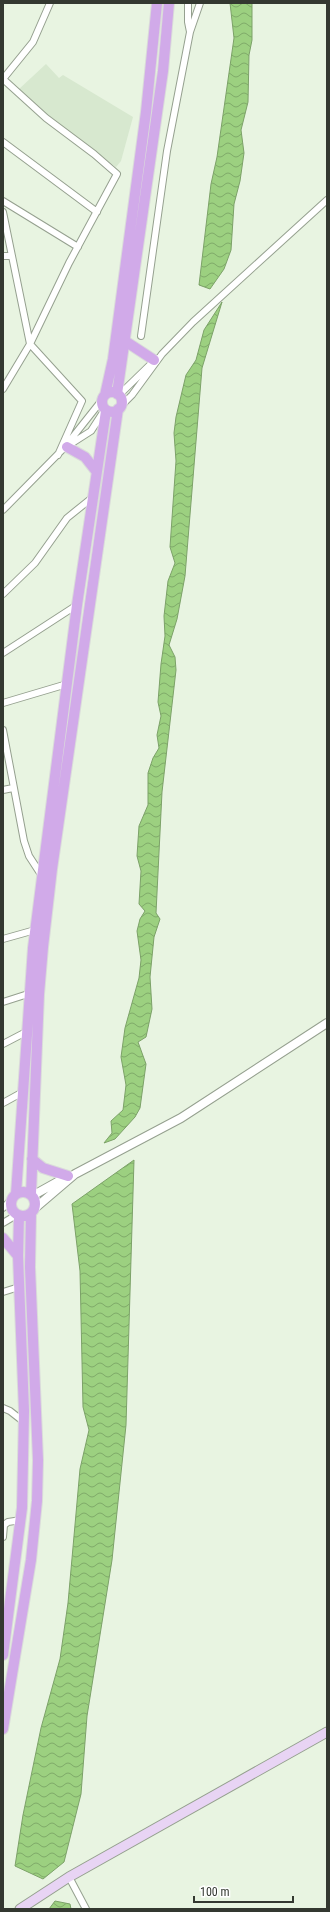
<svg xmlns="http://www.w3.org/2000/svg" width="330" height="1912" font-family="'Roboto Condensed',sans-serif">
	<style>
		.built { fill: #d7e8cf }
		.water { fill: url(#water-waves); stroke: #7ca268 }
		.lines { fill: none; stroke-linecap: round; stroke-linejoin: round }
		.minor-casing { stroke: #95a08f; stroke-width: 8 }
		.tertiary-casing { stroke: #95a08f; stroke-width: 10 }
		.secondary-casing { stroke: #95a08f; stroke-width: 11 }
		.primary-casing { stroke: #dadbda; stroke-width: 12 }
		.minor { stroke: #fff; stroke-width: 6 }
		.tertiary { stroke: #fff; stroke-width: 8 }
		.secondary { stroke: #e8d4f4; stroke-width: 9 }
		.primary { stroke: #d1aae9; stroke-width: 10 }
	</style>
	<defs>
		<pattern id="water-waves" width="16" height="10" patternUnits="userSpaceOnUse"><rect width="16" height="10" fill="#9cd080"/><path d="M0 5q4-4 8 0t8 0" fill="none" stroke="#80aa69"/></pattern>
	</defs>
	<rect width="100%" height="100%" fill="#e8f4e1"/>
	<!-- built -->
	<path class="built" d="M46,64L59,78L63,75L133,117L121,161L116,167L56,124L18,90Z"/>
	<!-- water -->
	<path class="water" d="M230,3H252V40L249,55L248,102L241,130L244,153L240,181L234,204L231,250L224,269L210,289L199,285L211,184L217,157L234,38Z
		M222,302L202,368L185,576L177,619L169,645L175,657L176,670L162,792L156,913L160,919L154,937L150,977L152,1009L146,1037L138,1042L146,1064L140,1108L135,1117L115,1139L104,1143L112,1133L111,1121L123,1110L126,1085L121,1057L125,1028L139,978L141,960L137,931L140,919L145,911L139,904L141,871L137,856L139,826L148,805V773L153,758L159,748L157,735L161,716L158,702L161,664L165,636L164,616L168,581L175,563L170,547L176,461L174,433L176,417L186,375L196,360L204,330Z
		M134,1160L126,1425L112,1560L87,1716L81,1794L64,1862L43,1879L15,1866L23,1815L41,1728L60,1659L68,1603L80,1469L89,1430L83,1407L80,1271L72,1204Z
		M55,1901L70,1904L71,1909H49Z"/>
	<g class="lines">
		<defs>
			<path id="minor" d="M190,32L200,3
				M3,142L97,212
				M3,201L78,247
				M3,212L30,344L82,401L58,455
				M3,256H11
				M141,336L167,151L190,32L188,22V3
				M3,389L30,344L69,263L117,174L94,154L46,118L3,79L33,42L50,3
				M119,395L156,359
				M121,406L132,395L162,354L193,322L327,200
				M66,447L91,431L102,414
				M3,510L64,448L102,400
				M3,594L35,563L67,518L93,497
				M3,653L77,605
				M3,703L67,684
				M3,730L24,841L29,856L42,876
				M3,790L13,788
				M3,939L35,930
				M3,1002L28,994
				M3,1044L26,1032
				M3,1103L23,1092
				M3,1208L12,1199
				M3,1223L18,1214
				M3,1292L19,1287
				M3,1408L10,1411L24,1422
				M3,1537L4,1525L8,1522L21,1520
				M69,1877L86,1909"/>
			<path id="tertiary" d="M32,1196L68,1176
				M34,1209L75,1174L181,1118L327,1023"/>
			<path id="secondary" d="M20,1909L69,1877L327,1732"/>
			<path id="primary" d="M125,341L154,360
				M102 402a10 10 0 1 1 20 0a10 10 0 1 1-20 0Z
				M117,394L163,71L169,3
				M105,395L113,359L146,112L157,3
				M67,447L85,457L96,471
				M32,1159L43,1168L68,1176
				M11 1204a12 12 0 1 1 24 0a12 12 0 1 1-24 0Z
				M16,1194L33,948L77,605L106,411
				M31,1194L39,994L43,947L52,869L118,409
				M3,1238L18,1256
				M3,1655L22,1508L24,1411L18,1256L19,1215
				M3,1729L31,1560L37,1501L38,1460L30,1267L31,1213"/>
		</defs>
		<!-- minor casing -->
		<use href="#minor" class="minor-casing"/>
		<!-- tertiary casing -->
		<use href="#tertiary" class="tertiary-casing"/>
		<!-- secondary casing -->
		<use href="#secondary" class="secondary-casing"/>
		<!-- primary casing -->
		<use href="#primary" class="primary-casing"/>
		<!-- minor -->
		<use href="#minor" class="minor"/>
		<!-- tertiary -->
		<use href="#tertiary" class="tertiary"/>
		<!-- secondary -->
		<use href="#secondary" class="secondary"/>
		<!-- primary -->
		<use href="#primary" class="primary"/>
	</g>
	<!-- border -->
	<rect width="330" height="1912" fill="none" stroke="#333830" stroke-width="8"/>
	<!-- scale -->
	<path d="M194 1896v6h99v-6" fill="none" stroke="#333830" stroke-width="2"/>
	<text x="200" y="1896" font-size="12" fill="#333830" stroke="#ffffff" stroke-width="3" paint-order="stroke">100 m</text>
</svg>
